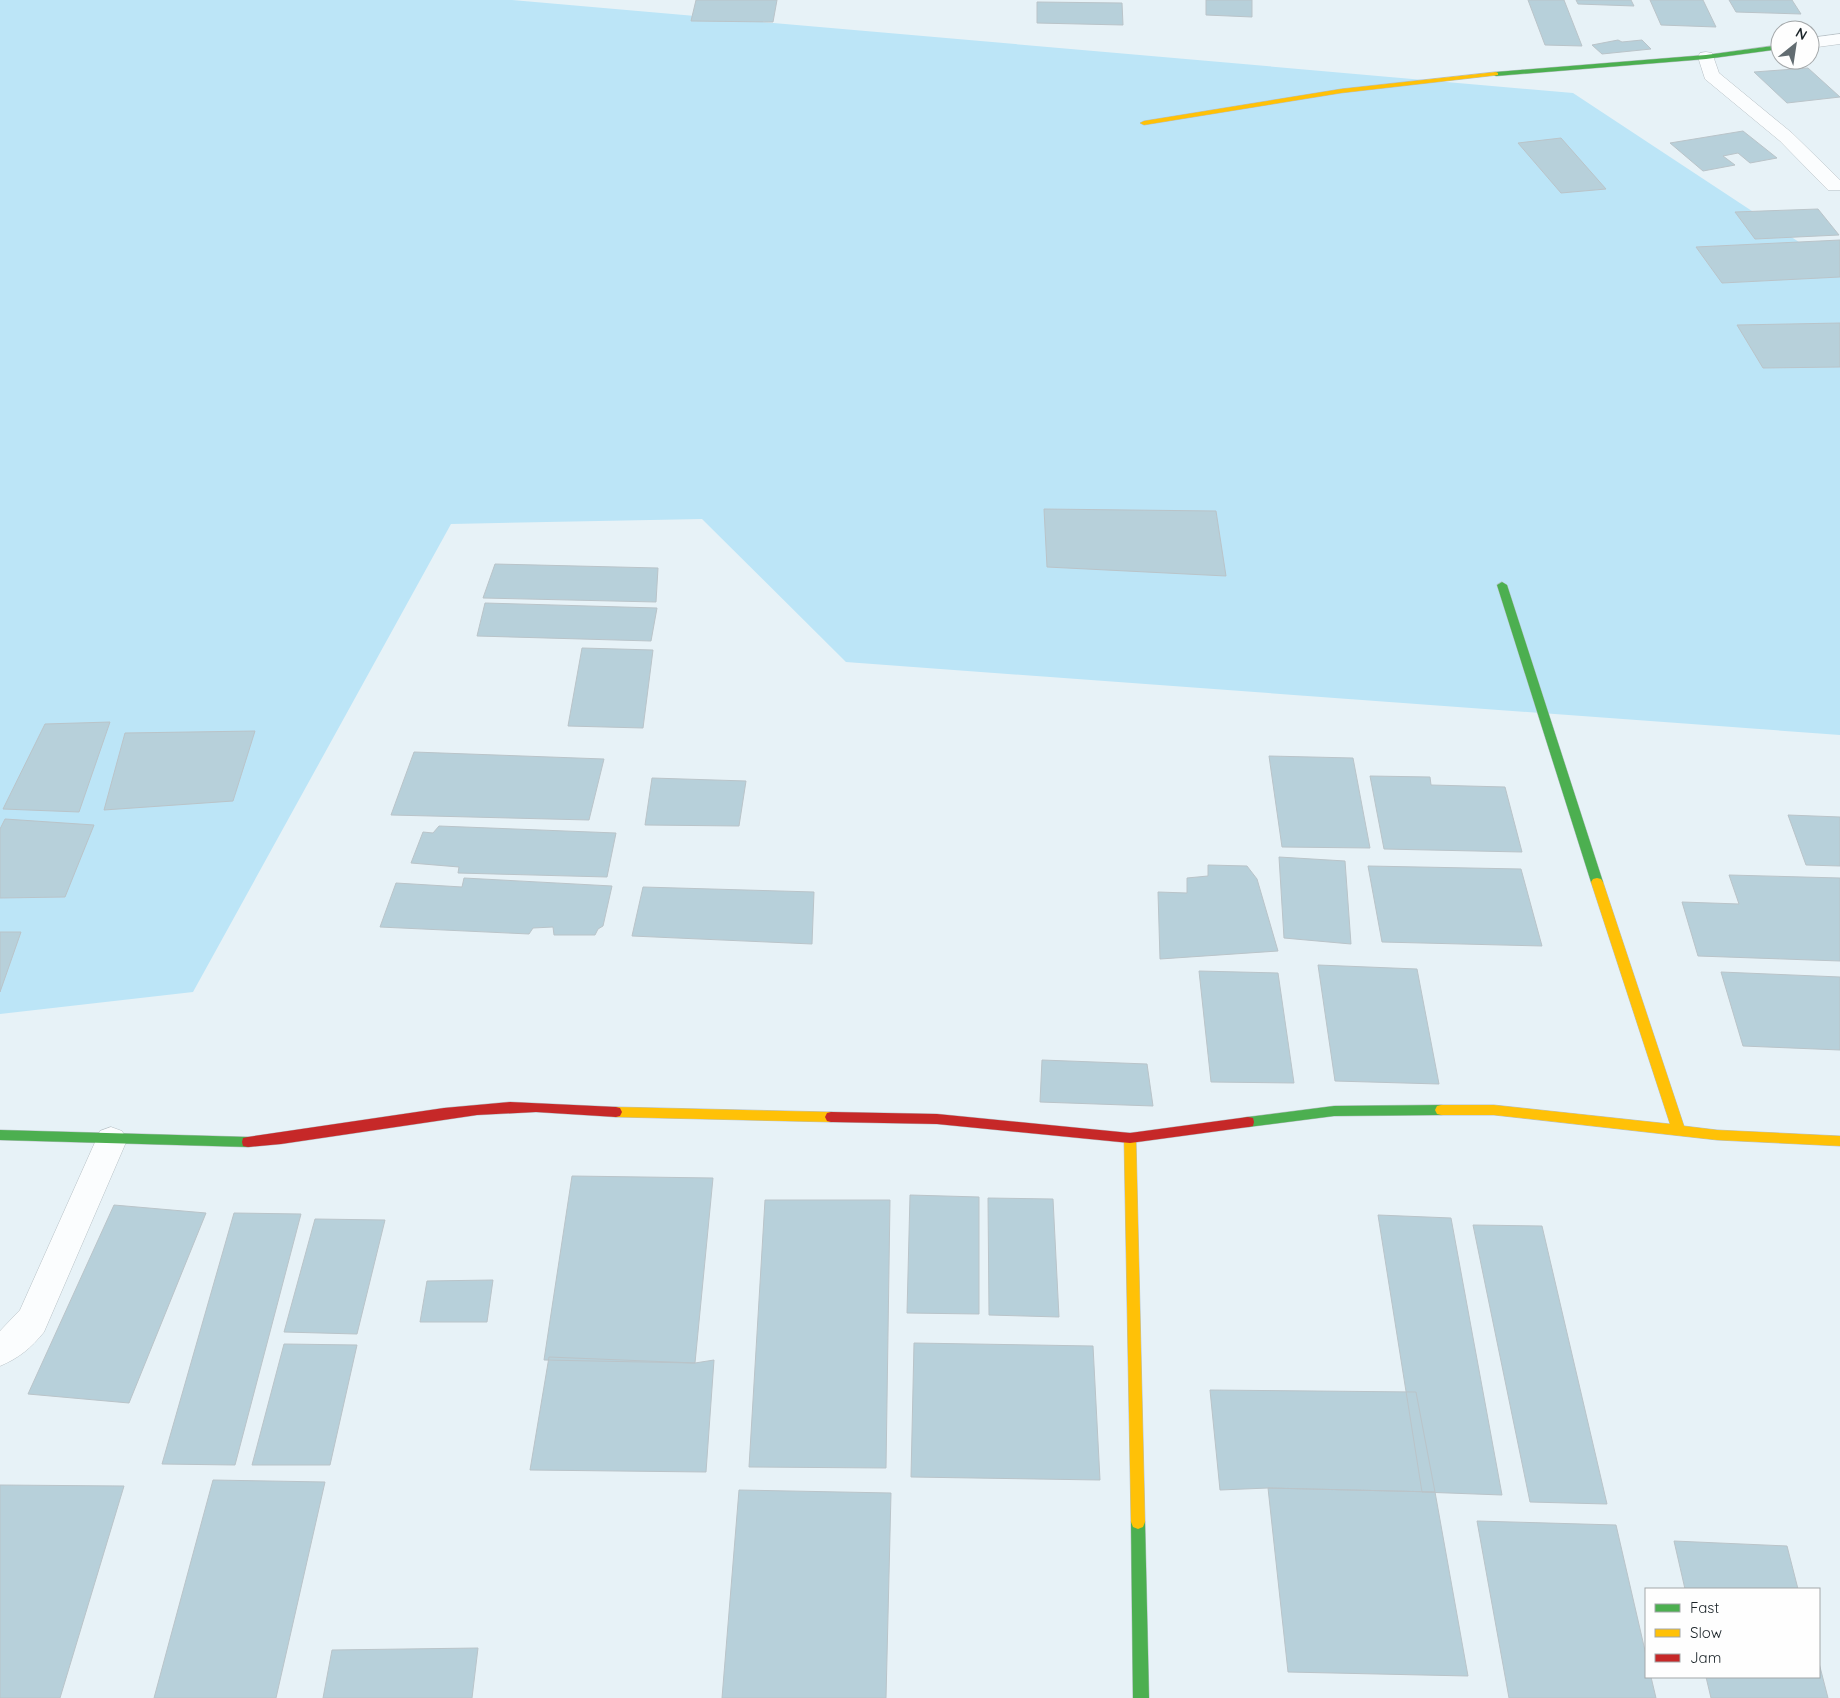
<svg xmlns="http://www.w3.org/2000/svg" width="1840" height="1698" font-family="Quicksand,sans-serif">
	<style>
		.green { fill: #bce5f7 }
		.building { fill: #b7d0da; stroke: #bac4c9 }
		.lines { fill: none; stroke-linecap: round; stroke-linejoin: round }
		.street-casing { stroke: #b7c0c5; stroke-width: 1 }
		.fast-casing { stroke: #b7c0c5; stroke-width: 1 }
		.slow-casing { stroke: #b7c0c5; stroke-width: 1 }
		.jam-casing { stroke: #b7c0c5; stroke-width: 1 }
		.street { fill: #fbfdfe; fill-rule: evenodd }
		.fast { fill: #4caf50; fill-rule: evenodd }
		.slow { fill: #ffc107; fill-rule: evenodd }
		.jam { fill: #c62828; fill-rule: evenodd }
	</style>
	<rect width="100%" height="100%" fill="#e7f2f7"/>
	<!-- green -->
	<path class="green" d="M0,0H512L1573,93L1840,269V735L846,662L702,519L451,524L193,992L0,1014Z"/>
	<!-- building -->
	<path class="building" d="M696,0H777L773,22L691,21Z
		M1206,0H1252V17L1206,15Z
		M1528,0H1564L1582,46L1545,45Z
		M1576,0H1631L1634,6L1578,4Z
		M1650,0H1703L1716,27L1661,25Z
		M1729,0H1792L1801,14L1736,12Z
		M1037,2L1122,3L1123,25L1037,23Z
		M1618,40L1622,42L1642,40L1651,49L1602,54L1592,45Z
		M1808,68L1840,97L1787,103L1754,72Z
		M1743,131L1777,158L1750,163L1738,153L1723,156L1735,165L1703,171L1670,143Z
		M1561,138L1606,189L1561,193L1518,143Z
		M1818,209L1839,235L1755,239L1735,212Z
		M1840,240V277L1722,283L1696,247Z
		M1840,323V367L1763,368L1737,325Z
		M1044,509L1216,511L1226,576L1047,567Z
		M495,564L658,568L656,602L483,598Z
		M485,603L657,608L651,641L477,636Z
		M582,648L653,650L643,728L568,726Z
		M110,722L79,812L3,809L45,724Z
		M255,731L233,801L104,810L125,733Z
		M414,752L604,759L589,820L391,815Z
		M1269,756L1353,758L1370,848L1282,847Z
		M1370,776L1430,777L1431,785L1505,787L1522,852L1384,849Z
		M652,778L746,781L739,826L645,825Z
		M1788,815L1840,817V866L1806,865Z
		M5,819L94,825L65,897L0,898V829Z
		M439,826L616,833L607,877L458,873L459,867L411,863L423,832L433,833Z
		M1279,857L1345,861L1351,944L1284,938Z
		M1208,865L1247,866L1257,879L1278,951L1160,959L1158,892L1187,893V878L1208,876Z
		M1368,866L1521,869L1542,946L1382,942Z
		M1729,875L1840,878V961L1698,956L1682,902L1739,904Z
		M464,878L612,886L603,926L598,929L595,935H554L553,927L533,928L529,934L380,927L396,883L462,887Z
		M643,887L814,892L812,944L632,936Z
		M0,932H21L0,992Z
		M1318,965L1417,969L1439,1084L1335,1081Z
		M1199,971L1278,973L1294,1083L1211,1082Z
		M1721,972L1840,977V1050L1743,1046Z
		M1042,1060L1147,1064L1153,1106L1040,1102Z
		M572,1176L713,1178L695,1363L544,1360Z
		M910,1195L979,1197V1314L907,1313Z
		M988,1198L1053,1199L1059,1317L989,1315Z
		M765,1200H890L886,1468L749,1467Z
		M114,1205L206,1213L129,1403L28,1394Z
		M234,1213L301,1214L235,1465L162,1464Z
		M1378,1215L1451,1218L1502,1495L1422,1492Z
		M315,1219L385,1220L357,1334L284,1332Z
		M1473,1225L1542,1226L1607,1504L1530,1502Z
		M493,1280L487,1322H420L427,1281Z
		M914,1343L1093,1346L1100,1480L911,1477Z
		M284,1344L357,1345L330,1465H252Z
		M549,1357L695,1363L714,1360L706,1472L530,1470Z
		M1210,1390L1416,1392L1435,1492L1268,1488L1220,1490Z
		M213,1480L325,1482L276,1698H154Z
		M0,1485L124,1486L60,1698H0Z
		M1268,1488L1435,1492L1468,1676L1288,1672Z
		M739,1490L891,1493L886,1698H722Z
		M1477,1521L1616,1525L1646,1655V1677H1651L1656,1698H1509Z
		M1674,1541L1787,1546L1798,1589H1685Z
		M478,1648L472,1698H323L332,1650Z
		M1819,1663L1828,1698H1711L1706,1677H1819Z"/>
	<g class="lines">
		<defs>
			<path id="street" d="M1840,34V44L1810,48V38Z
				M1706,52L1712,53L1719,73L1792,133L1840,180V190H1828L1780,141L1705,79L1698,57L1700,53Z
				M111,1127L122,1131L127,1140L44,1332C31,1348 19,1358 0,1366V1331L20,1310L100,1131Z"/>
			<path id="fast" d="M1780,45V49L1706,59L1496,76L1492,74L1496,72L1706,55Z
				M1502,582L1507,585L1603,882L1601,885H1593L1591,882L1497,585Z
				M1441,1105L1445,1106L1447,1110L1445,1114L1441,1115L1334,1116L1248,1127L1243,1126L1242,1122L1243,1118L1248,1117L1334,1106Z
				M0,1130L248,1137L253,1138L254,1142L253,1146L248,1147L0,1140Z
				M1138,1515L1143,1517L1145,1522L1149,1698H1133L1131,1522L1133,1517Z"/>
			<path id="slow" d="M1496,72L1498,73V75L1341,93L1144,125L1140,123L1144,121L1341,89Z
				M1597,878L1601,879L1603,882L1684,1126L1717,1130L1840,1136V1146L1717,1140L1494,1115H1441L1437,1114L1435,1110L1437,1106L1441,1105H1494L1670,1124L1591,882L1593,879Z
				M616,1107L831,1112L835,1113L837,1117L835,1121L831,1122L616,1117L612,1116L610,1112L612,1108Z
				M1130,1133L1135,1134L1136,1138L1145,1522L1143,1527L1138,1529L1133,1527L1131,1522L1124,1138L1125,1134Z"/>
			<path id="jam" d="M510,1102L616,1107L620,1108L622,1112L620,1116L616,1117L536,1112L477,1115L281,1144L248,1147L243,1146L242,1142L243,1138L248,1137L444,1108Z
				M831,1112L937,1114L1130,1133L1248,1117L1253,1118L1254,1122L1253,1126L1248,1127L1130,1143L937,1124L831,1122L827,1121L825,1117L827,1113Z"/>
		</defs>
		<!-- street casing -->
		<use href="#street" class="street-casing"/>
		<!-- fast casing -->
		<use href="#fast" class="fast-casing"/>
		<!-- slow casing -->
		<use href="#slow" class="slow-casing"/>
		<!-- jam casing -->
		<use href="#jam" class="jam-casing"/>
		<!-- street -->
		<use href="#street" class="street"/>
		<!-- fast -->
		<use href="#fast" class="fast"/>
		<!-- slow -->
		<use href="#slow" class="slow"/>
		<!-- jam -->
		<use href="#jam" class="jam"/>
	</g>
	<!-- legend -->
	<rect x="1645" y="1588" width="175" height="90" fill="#fefefe" stroke="#a3a7a9"/>
	<rect x="1655" y="1604" width="25" height="8" fill="#4caf50" stroke="#a3a7a9"/>
	<text x="1690" y="1613" font-size="15" fill="#1b2429">Fast</text>
	<rect x="1655" y="1629" width="25" height="8" fill="#ffc107" stroke="#a3a7a9"/>
	<text x="1690" y="1638" font-size="15" fill="#1b2429">Slow</text>
	<rect x="1655" y="1654" width="25" height="8" fill="#c62828" stroke="#a3a7a9"/>
	<text x="1690" y="1663" font-size="15" fill="#1b2429">Jam</text>
	<!-- north arrow -->
	<g transform="translate(1795 45) rotate(30)"><circle r="24" fill="#fefefe" stroke="#a3a7a9"/>
	<path d="M0-4L9 19L0 12L-9 19Z" fill="#626c71"/>
	<text y="-8" font-size="14" font-weight="bold" text-anchor="middle" fill="#1b2429">N</text>
	</g>
</svg>
